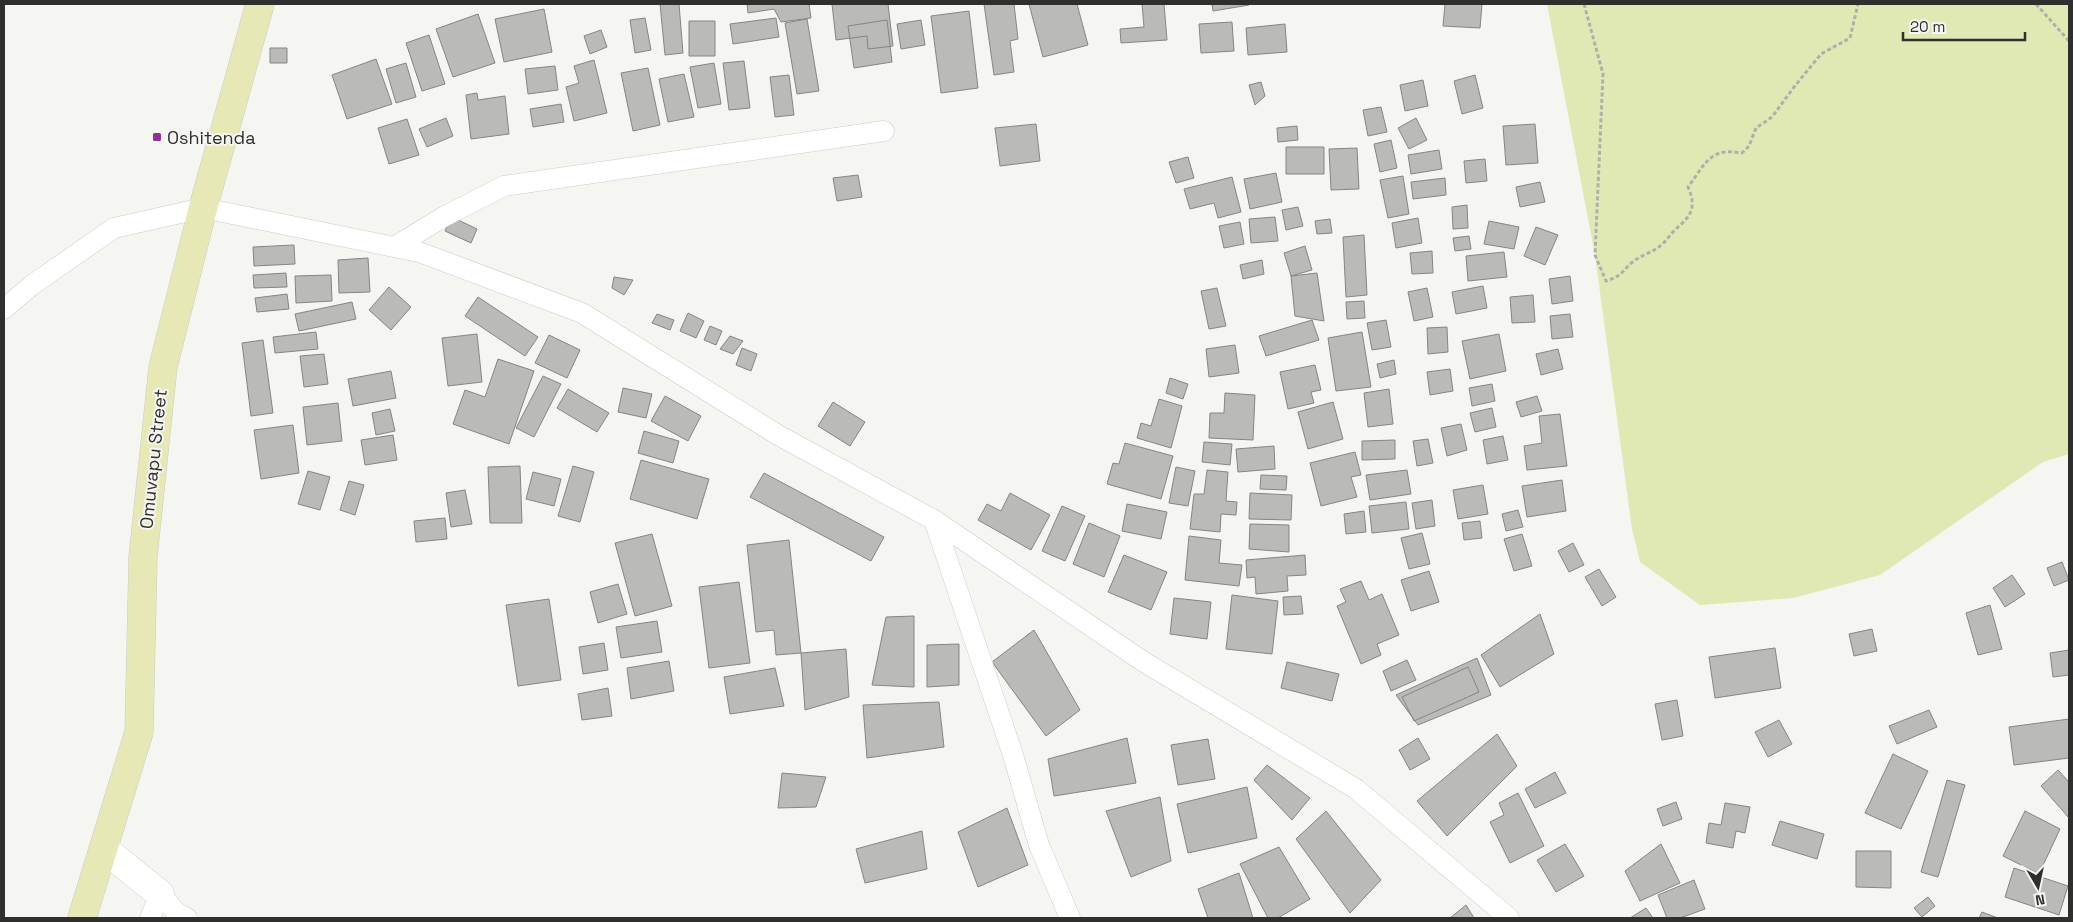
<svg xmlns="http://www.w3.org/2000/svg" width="2073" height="922" font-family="'Space Grotesk',sans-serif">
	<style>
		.green { fill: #e0e8b4 }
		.building { fill: #babab7; stroke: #858582 }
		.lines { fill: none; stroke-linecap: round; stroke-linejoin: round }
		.lane-casing { stroke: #cbccc8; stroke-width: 21 }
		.street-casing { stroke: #cbccc8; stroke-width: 29 }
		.secondary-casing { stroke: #cbccc8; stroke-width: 29 }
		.path { stroke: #afafac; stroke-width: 3; stroke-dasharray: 4 2.5; stroke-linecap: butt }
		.lane { stroke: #fff; stroke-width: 20 }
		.street { stroke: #fff; stroke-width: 28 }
		.secondary { stroke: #e6e9b6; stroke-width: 28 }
		.poi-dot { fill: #903099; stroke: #f5f5f2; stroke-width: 2 }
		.labels { text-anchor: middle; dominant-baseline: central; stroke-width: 4; stroke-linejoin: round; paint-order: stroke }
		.poi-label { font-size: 18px; fill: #2f2f2d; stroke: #f5f5f2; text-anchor: start }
		.street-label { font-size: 18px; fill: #2f2f2d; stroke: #f5f5f2 }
	</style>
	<rect width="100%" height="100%" fill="#f5f5f2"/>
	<!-- green -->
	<path class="green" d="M1547,4H2069V454L2043,462L1880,575L1793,598L1700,605L1640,562L1632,529L1595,255Z"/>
	<!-- building -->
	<path class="building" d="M660,4H679L683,53L665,55Z
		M747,4H809L811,18L781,22L774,9L748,13Z
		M832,4H888L893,46L868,49L867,36L836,40Z
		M984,4H1014L1018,39L1010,41L1014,72L994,75Z
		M1029,4H1077L1088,45L1043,57Z
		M1142,4H1164L1167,40L1121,43L1120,29L1144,27Z
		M1212,4H1248L1249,5L1213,11Z
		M1445,4H1482L1480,28L1443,26Z
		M544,9L552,52L504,62L495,19Z
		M969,11L978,88L941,93L931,16Z
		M478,14L495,63L453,77L436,29Z
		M645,18L651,50L635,53L630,20Z
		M776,18L779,37L733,44L730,24Z
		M807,19L819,91L797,94L785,23Z
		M887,20L892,62L854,68L848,26Z
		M921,20L925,45L901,49L897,24Z
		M689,21H715V56H689Z
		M1232,22L1234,51L1201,53L1199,24Z
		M1285,24L1287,52L1248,55L1246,28Z
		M601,30L607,47L590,54L584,36Z
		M429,35L445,84L422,91L406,43Z
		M270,48H287V63H270Z
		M376,59L392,104L347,119L332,75Z
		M594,60L607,113L574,121L566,87L579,83L574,66Z
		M744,61L750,108L729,110L723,63Z
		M406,63L416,97L396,103L386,69Z
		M714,63L721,104L698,108L690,67Z
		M555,66L558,90L528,94L525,69Z
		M648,68L660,125L633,131L621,73Z
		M684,74L694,117L668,122L659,79Z
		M789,75L794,115L775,117L770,77Z
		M1475,75L1483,108L1462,114L1454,81Z
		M1423,80L1428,106L1405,111L1400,85Z
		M1261,82L1265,96L1255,105L1249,85Z
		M477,93L478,100L505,96L509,134L471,139L466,95Z
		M561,104L564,122L533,127L530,109Z
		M1381,107L1387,132L1368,136L1363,110Z
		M446,118L453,136L427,147L419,129Z
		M1416,118L1427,140L1409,149L1398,128Z
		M407,119L419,155L389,164L378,128Z
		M1036,124L1040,161L1000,166L995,128Z
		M1535,124L1538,163L1506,165L1503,126Z
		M1297,126L1298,140L1278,142L1277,128Z
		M1391,140L1397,168L1380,172L1374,144Z
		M1286,147H1324V174H1286Z
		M1357,148L1359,189L1331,190L1329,149Z
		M1439,150L1442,169L1411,174L1408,155Z
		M1188,157L1194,178L1176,183L1169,162Z
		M1485,159L1487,181L1466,183L1464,161Z
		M1276,173L1282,202L1250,209L1244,179Z
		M858,175L862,197L837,201L833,178Z
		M1403,176L1409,214L1388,218L1380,180Z
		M1232,177L1241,212L1218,218L1214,203L1190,209L1184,189Z
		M1445,178L1446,195L1413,199L1411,182Z
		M1540,182L1545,202L1520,207L1516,187Z
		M1467,205L1468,228L1453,229L1452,207Z
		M1298,207L1303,226L1286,230L1282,210Z
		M452,217L477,229L471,243L445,231Z
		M1275,217L1278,241L1251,243L1249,219Z
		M1418,218L1422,243L1396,248L1392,223Z
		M1330,219L1332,233L1317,234L1315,221Z
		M1489,221L1519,227L1514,249L1484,244Z
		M1240,222L1244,244L1224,248L1219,226Z
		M1536,227L1558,235L1545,265L1524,256Z
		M1364,235L1367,295L1346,297L1343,237Z
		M1469,236L1471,249L1455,251L1453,238Z
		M294,245L295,264L254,266L253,247Z
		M1305,246L1312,270L1291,276L1284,253Z
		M1432,251L1433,273L1412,274L1410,253Z
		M1504,252L1507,277L1468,281L1466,256Z
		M368,258L370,292L339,293L338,260Z
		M1262,260L1264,274L1243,279L1240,265Z
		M286,273L287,287L254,288L253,275Z
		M1317,273L1324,321L1295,316L1291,276Z
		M331,275L332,301L296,303L295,276Z
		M1570,276L1573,301L1552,304L1549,279Z
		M614,277L633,280L624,295L612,288Z
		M1483,286L1487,308L1456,314L1452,292Z
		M389,287L411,307L391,330L369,310Z
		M1217,288L1226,326L1209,329L1201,291Z
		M1427,288L1433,317L1414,321L1408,292Z
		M287,294L289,309L257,312L255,298Z
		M1533,295L1535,322L1512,323L1510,297Z
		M478,297L538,337L525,356L465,316Z
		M1364,301L1365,318L1347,319L1346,302Z
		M352,302L356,319L299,331L295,314Z
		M688,313L704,321L696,338L680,331Z
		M657,314L674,320L670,330L652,323Z
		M1570,314L1573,337L1552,339L1550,316Z
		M1312,320L1319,340L1266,356L1259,336Z
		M1386,320L1391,347L1372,350L1367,323Z
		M710,326L722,331L716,345L704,340Z
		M1447,327L1448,352L1428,354L1427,328Z
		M316,332L318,349L275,353L273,337Z
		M1362,332L1371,387L1336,391L1328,338Z
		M477,334L482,382L448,386L442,338Z
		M1499,334L1506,371L1470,379L1462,341Z
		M549,335L580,350L567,378L535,363Z
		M730,336L743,341L733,354L720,349Z
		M263,340L273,413L251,416L242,343Z
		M1235,345L1239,373L1209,377L1206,349Z
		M742,348L757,354L751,371L736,365Z
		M1558,349L1563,369L1541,375L1536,354Z
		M324,354L328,384L304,387L300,356Z
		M498,359L534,371L509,444L453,424L465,390L485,397Z
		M1394,360L1396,374L1380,378L1377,364Z
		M1315,365L1321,390L1311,392L1314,403L1288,409L1280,372Z
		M1450,369L1453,391L1430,395L1427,372Z
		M391,371L396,398L353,406L348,379Z
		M543,376L561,384L534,437L516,428Z
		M1170,378L1188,384L1183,399L1166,393Z
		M1492,384L1495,401L1472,406L1469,388Z
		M623,388L652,394L646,418L618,412Z
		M568,389L609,413L597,432L557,408Z
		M1389,389L1393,424L1368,427L1364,393Z
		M1225,393L1255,395L1253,440L1209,438L1210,413H1224Z
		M665,396L701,416L688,441L651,421Z
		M1537,396L1542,411L1521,417L1516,402Z
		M1159,399L1182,406L1171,448L1137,438L1141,423L1151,426Z
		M833,402L865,422L850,446L818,426Z
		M1333,402L1343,439L1308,449L1298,412Z
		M338,403L342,441L307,445L303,407Z
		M1492,408L1496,427L1475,432L1470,413Z
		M390,409L395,431L376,435L372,413Z
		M1560,414L1567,466L1527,470L1524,446L1542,443L1539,416Z
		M1461,424L1467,450L1447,456L1441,428Z
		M293,425L299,473L261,479L254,430Z
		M644,431L679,441L673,463L638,453Z
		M393,435L397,460L365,465L361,440Z
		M1503,436L1508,460L1487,464L1483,440Z
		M1428,439L1433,463L1417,466L1413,441Z
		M1395,440V459L1362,460V441Z
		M1204,442L1232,444L1230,465L1202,462Z
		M1125,443L1173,456L1161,499L1107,484L1113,463L1119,464Z
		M1274,446L1275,469L1238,472L1236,449Z
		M1355,452L1361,475L1351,477L1357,497L1321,506L1310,463Z
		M641,460L709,479L697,519L630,499Z
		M520,466L522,523H490L488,467Z
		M573,466L594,472L580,522L558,516Z
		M1176,467L1195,471L1188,506L1169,503Z
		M1207,470L1228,472L1226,501L1237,502L1236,515L1221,514L1220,532L1190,529L1194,494H1204Z
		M1407,470L1411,494L1370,500L1366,475Z
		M308,471L330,477L320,510L298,504Z
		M533,472L561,479L554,506L526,499Z
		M764,473L884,537L871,561L750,497Z
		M1261,475L1287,476L1286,490L1260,489Z
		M1562,480L1566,511L1527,517L1522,486Z
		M349,481L364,485L355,515L340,510Z
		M1483,485L1488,514L1458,519L1453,490Z
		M465,490L472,524L451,527L446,493Z
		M1010,493L1050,515L1031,550L978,520L987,504L1001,511Z
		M1250,493L1292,495L1291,520L1249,519Z
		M1432,500L1435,526L1416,529L1412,503Z
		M1406,502L1409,529L1372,533L1369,506Z
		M1127,504L1167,512L1161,539L1122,531Z
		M1062,506L1085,516L1065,561L1042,551Z
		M1518,510L1523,527L1506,531L1502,514Z
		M1364,511L1366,532L1346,534L1344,514Z
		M445,518L447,539L416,542L414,521Z
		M1480,521L1482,538L1464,540L1462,523Z
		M1089,523L1120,536L1104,577L1073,564Z
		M1250,524L1289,525V552L1249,549Z
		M1422,533L1430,564L1409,569L1401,538Z
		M652,534L672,606L635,616L615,543Z
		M1522,534L1532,566L1514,571L1504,539Z
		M1189,536L1221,540L1219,563L1242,565L1239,586L1185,580Z
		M789,540L801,653L776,655L774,630L756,632L747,545Z
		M1573,543L1584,565L1569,572L1558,551Z
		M1124,555L1167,572L1151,610L1108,592Z
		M1305,555L1306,575L1287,576L1288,591L1256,594L1255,577L1247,578L1246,560Z
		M2062,562L2069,580L2054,586L2047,568Z
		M1599,569L1616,597L1602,606L1585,577Z
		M1429,571L1439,602L1411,611L1401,580Z
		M2012,575L2025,594L2005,607L1993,588Z
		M1361,581L1369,600L1382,594L1399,635L1377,644L1381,655L1361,664L1337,606L1346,602L1340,589Z
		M739,582L750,663L709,668L699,587Z
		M618,584L627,614L598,623L590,592Z
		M1232,595L1278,601L1272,654L1226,649Z
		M1301,596L1303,614L1284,615L1283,597Z
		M1174,598L1211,602L1207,639L1170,634Z
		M549,599L561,680L518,686L506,605Z
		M1990,605L2002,649L1978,655L1966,613Z
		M1540,614L1554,654L1500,687L1481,655Z
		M914,616V687L872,685L886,617Z
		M657,621L662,652L621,658L616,627Z
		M1872,629L1877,651L1854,656L1849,634Z
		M1034,630L1080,710L1046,736L992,662Z
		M604,643L608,670L583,674L579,647Z
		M959,644V685L927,687V645Z
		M1775,648L1781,688L1715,698L1709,657Z
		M846,649L849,697L805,710L801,653Z
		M2069,650V675L2053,677L2050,653Z
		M1477,658L1491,695L1418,725L1396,695Z
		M1407,660L1416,680L1391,691L1383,671Z
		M669,661L674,691L631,699L627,668Z
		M1287,662L1339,674L1332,701L1281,688Z
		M1468,667L1479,692L1414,721L1402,697Z
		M775,668L784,706L730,714L724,677Z
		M608,688L612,716L582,720L578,694Z
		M1677,700L1683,736L1662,740L1655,704Z
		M939,702L944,747L867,758L863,705Z
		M1929,710L1937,727L1897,744L1889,726Z
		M2069,719V758L2014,765L2009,727Z
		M1779,720L1792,744L1768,757L1755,732Z
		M1497,734L1517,766L1447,836L1417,801Z
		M1127,738L1136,783L1054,796L1048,759Z
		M1418,738L1430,759L1410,770L1399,750Z
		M1208,739L1215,779L1178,785L1171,745Z
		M1893,754L1928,771L1901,829L1865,813Z
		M1267,765L1310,798L1292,820L1254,780Z
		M2058,770L2069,782V818L2041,786Z
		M1555,772L1566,793L1535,808L1525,789Z
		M782,773L826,777L816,807L778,808Z
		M1947,780L1965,785L1938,877L1921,872Z
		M1247,787L1257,838L1188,853L1177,804Z
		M1518,793L1544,846L1510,863L1490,822L1504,815L1499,803Z
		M1160,797L1171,861L1131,877L1106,811Z
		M1676,802L1682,819L1663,826L1657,809Z
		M1725,803L1750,807L1745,833L1736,831L1733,848L1706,843L1709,823L1721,825Z
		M1007,808L1028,865L978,887L958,832Z
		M1326,811L1381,880L1350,913L1296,839Z
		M2025,811L2060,829L2039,874L2003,856Z
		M1780,821L1824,834L1817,859L1772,845Z
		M922,831L927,869L865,883L856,849Z
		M1565,844L1584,876L1556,892L1537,860Z
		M1661,844L1680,883L1640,901L1625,871Z
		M1279,847L1310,899L1278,918H1268L1240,864Z
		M1856,851H1891V888L1856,887Z
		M2014,868L2068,886L2059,915L2005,897Z
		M1239,873L1253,918H1208L1198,889Z
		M1694,880L1705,909L1680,918H1667L1658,895Z
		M1928,897L1935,906L1922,917L1914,908Z
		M1466,905L1474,918H1450Z
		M1646,908L1653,918H1630Z
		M1982,912L1998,918H1979Z"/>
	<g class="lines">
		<defs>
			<path id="lane" d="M394,247L445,216L504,186L884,131
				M4,309L32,285L114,228L203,208L419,252L582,313L778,435L934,520L1144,662L1356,789L1509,918
				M934,520L1013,755L1039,845L1070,918
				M150,918L160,894L177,913L187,918"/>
			<path id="street" d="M104,849L160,894"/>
			<path id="secondary" d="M82,918L139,732L143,557L163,367L203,208L260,4"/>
		</defs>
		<!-- lane casing -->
		<use href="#lane" class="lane-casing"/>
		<!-- street casing -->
		<use href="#street" class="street-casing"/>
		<!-- secondary casing -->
		<use href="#secondary" class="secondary-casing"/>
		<!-- path -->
		<path class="path" d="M1584,4L1603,74L1595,255L1606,281C1626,275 1623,267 1637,259C1644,254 1653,252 1660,246C1666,242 1670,234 1676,229C1691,216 1697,207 1688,187C1706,163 1710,147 1742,153L1749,146L1756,128L1772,117L1794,87L1821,54L1850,38L1858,4
			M2036,4L2069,41"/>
		<!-- lane -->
		<use href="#lane" class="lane"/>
		<!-- street -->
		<use href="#street" class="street"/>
		<!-- secondary -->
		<use href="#secondary" class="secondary"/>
	</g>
	<!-- markers -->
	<rect class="poi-dot" x="152" y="132" width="10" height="10" rx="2.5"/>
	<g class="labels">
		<!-- poi labels -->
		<g class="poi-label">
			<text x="167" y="137">Oshitenda</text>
		</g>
		<!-- street labels -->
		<g class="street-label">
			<text transform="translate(153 459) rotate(-84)">Omuvapu Street</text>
		</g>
	</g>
	<!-- border -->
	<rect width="2073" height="922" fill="none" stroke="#2f2f2d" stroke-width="10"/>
	<!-- north arrow -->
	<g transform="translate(2038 887) rotate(171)" stroke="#f5f5f2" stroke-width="4" paint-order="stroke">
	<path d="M0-4L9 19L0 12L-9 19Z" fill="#2f2f2d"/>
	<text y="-8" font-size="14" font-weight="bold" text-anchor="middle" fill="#2f2f2d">N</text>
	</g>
	<!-- scale -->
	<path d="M1903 32v8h122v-8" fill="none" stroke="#2f2f2d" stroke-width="2.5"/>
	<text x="1910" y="32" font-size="15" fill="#2f2f2d" stroke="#f5f5f2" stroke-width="4" paint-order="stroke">20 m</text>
</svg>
